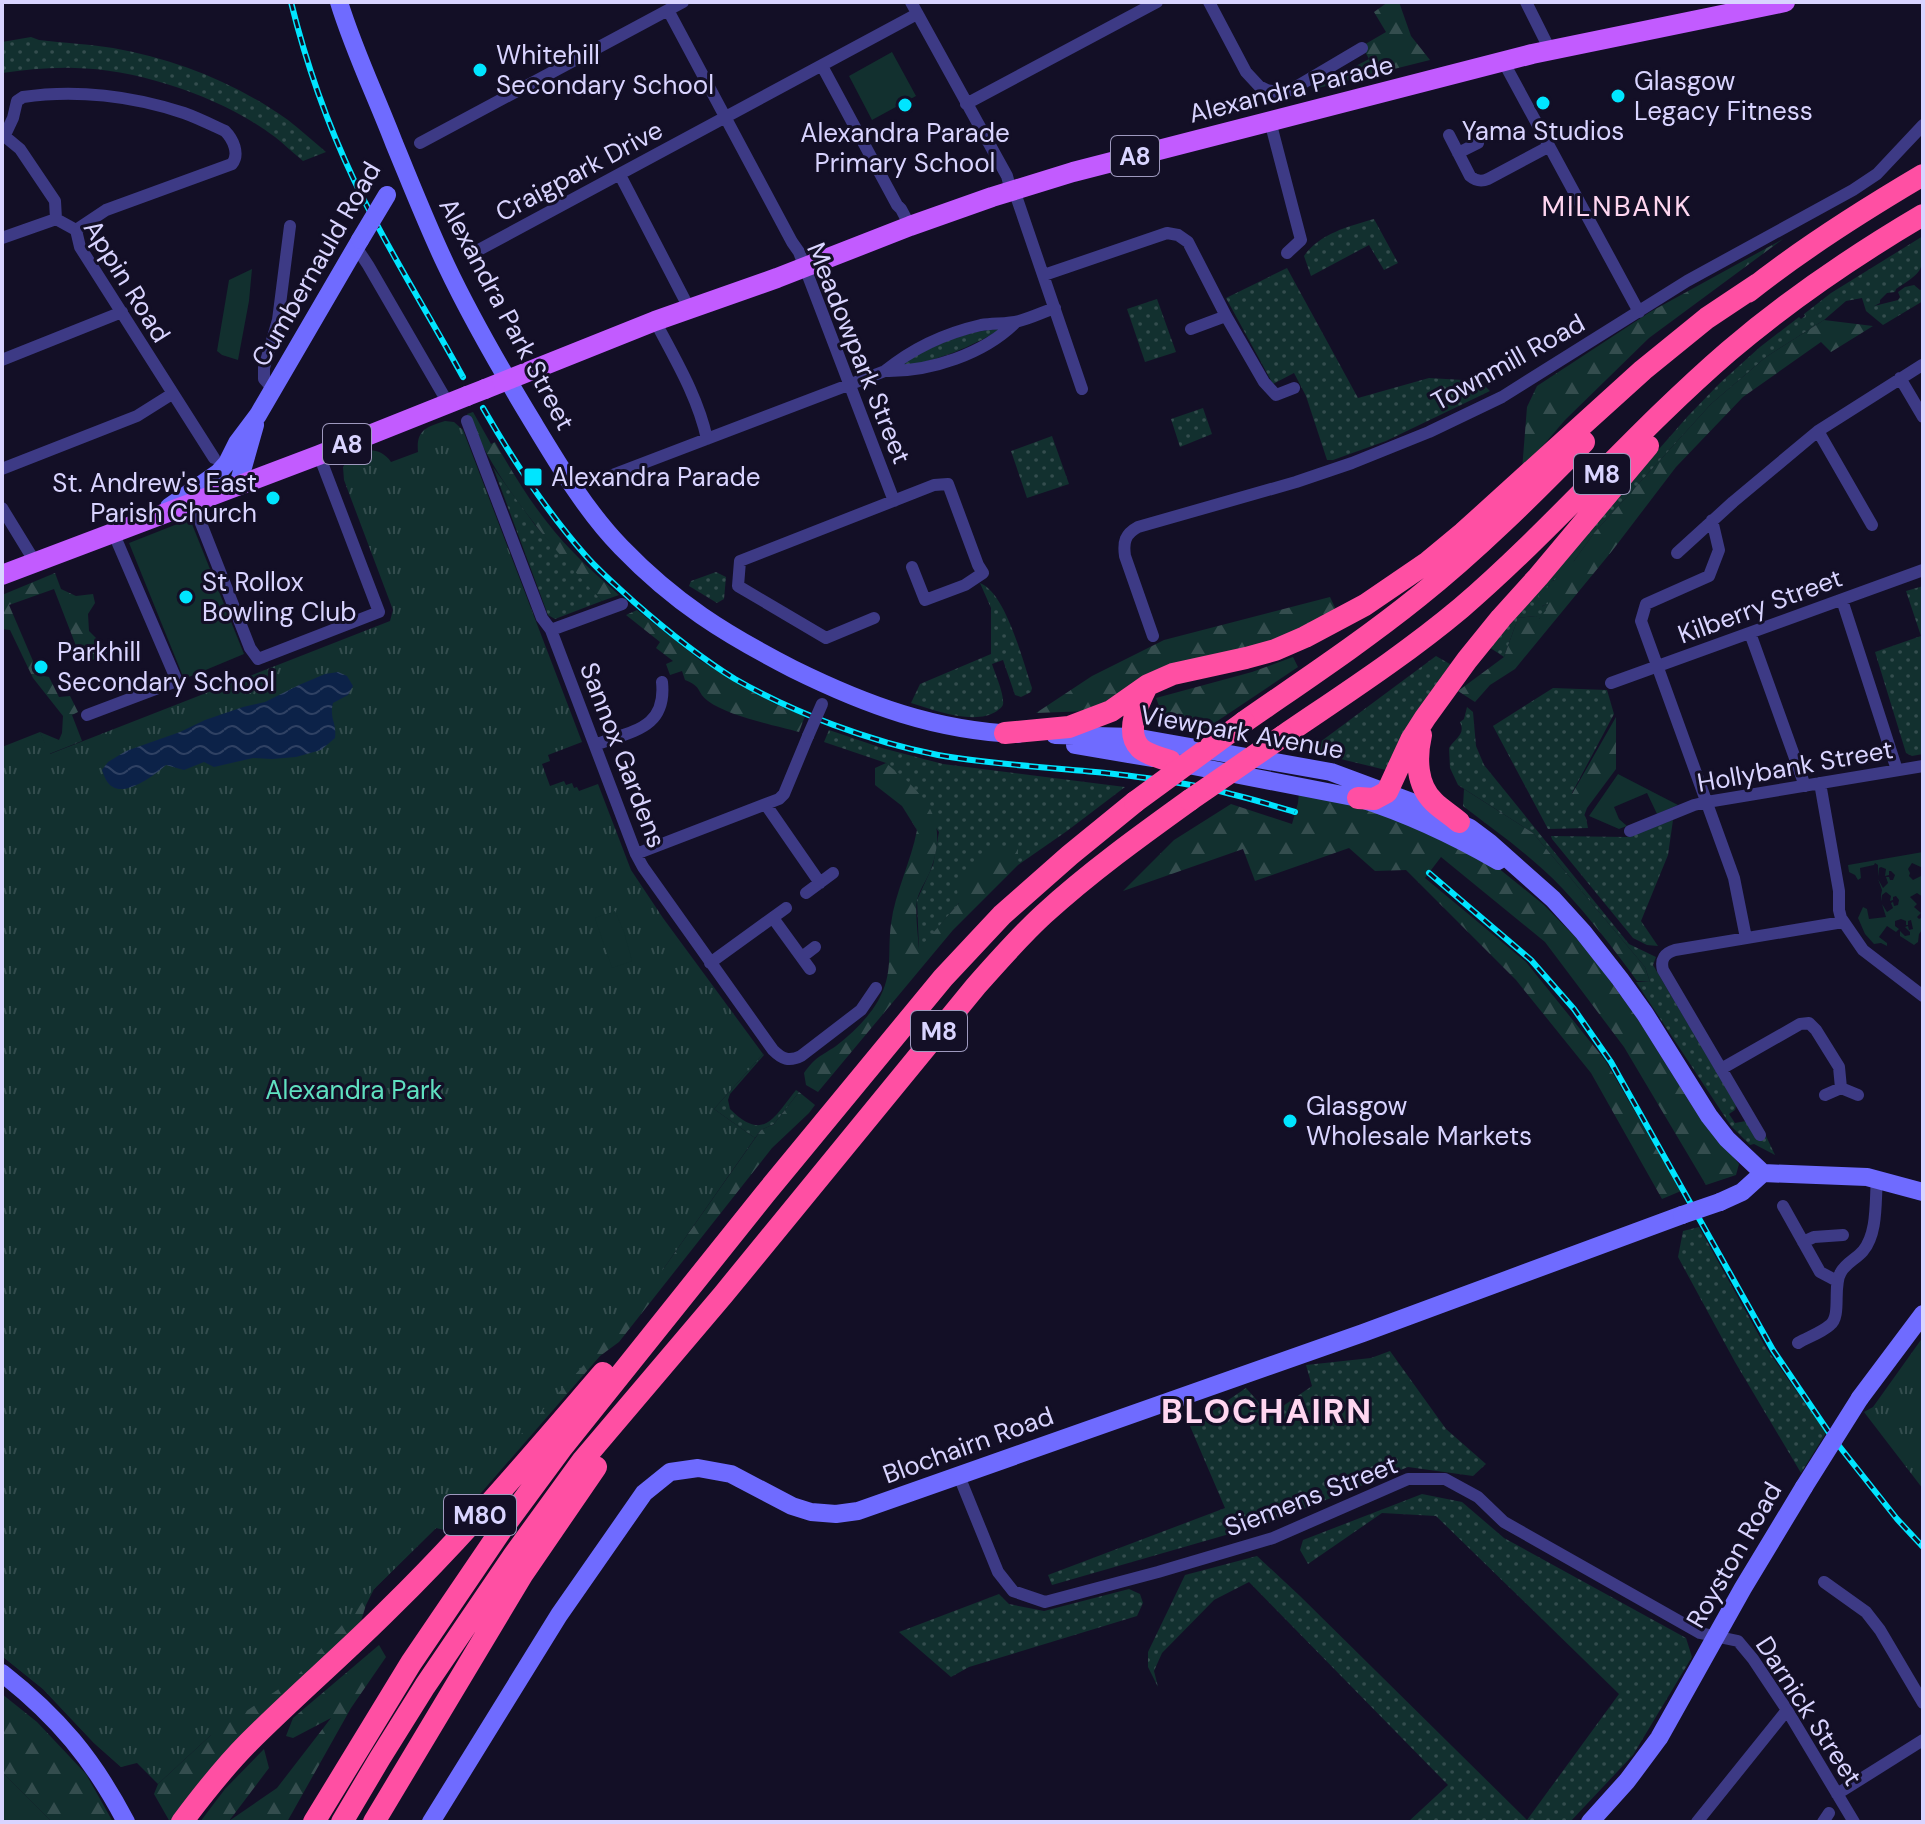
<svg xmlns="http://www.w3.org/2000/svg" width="1925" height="1824" font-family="'DM Sans',sans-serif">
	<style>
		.grass { fill: url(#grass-dots) }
		.forest { fill: url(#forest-firs) }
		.park { fill: url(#park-tufts) }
		.garden { fill: #12302f }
		.water { fill: url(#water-waves) }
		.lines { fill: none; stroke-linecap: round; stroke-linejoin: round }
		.street { stroke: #3d3a85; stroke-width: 12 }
		.secondary { stroke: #6f6bff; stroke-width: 18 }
		.primary { stroke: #c25bff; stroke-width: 20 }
		.highway { stroke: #ff4fa3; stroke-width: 22 }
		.rail-casing { stroke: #00e5ff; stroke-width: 6 }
		.rail { stroke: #130f26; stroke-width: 3; stroke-dasharray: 9; stroke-linecap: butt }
		.street-bridge { stroke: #3d3a85; stroke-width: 12 }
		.secondary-bridge { stroke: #6f6bff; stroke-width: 18 }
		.primary-bridge { stroke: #c25bff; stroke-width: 20 }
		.highway-bridge { stroke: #ff4fa3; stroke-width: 22 }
		.poi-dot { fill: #00e5ff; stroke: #130f26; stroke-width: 3 }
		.labels { text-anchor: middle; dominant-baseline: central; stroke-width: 6; stroke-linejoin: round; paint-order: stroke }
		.shield { fill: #130f26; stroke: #9e99be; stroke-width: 2 }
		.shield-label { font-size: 24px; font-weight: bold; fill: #d9d4ff }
		.poi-label { font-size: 26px; fill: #d9d4ff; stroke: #130f26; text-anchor: start }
		.street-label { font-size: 26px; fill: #d9d4ff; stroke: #130f26 }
		.park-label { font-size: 26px; fill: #5fe0c0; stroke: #130f26 }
		.neighbourhood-label { font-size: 28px; letter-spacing: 2px; fill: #ffd6f0; stroke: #130f26 }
		.district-label { font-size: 34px; font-weight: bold; letter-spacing: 2px; fill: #ffd6f0; stroke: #130f26 }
	</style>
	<defs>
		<pattern id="grass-dots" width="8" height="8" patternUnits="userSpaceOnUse" patternTransform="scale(2)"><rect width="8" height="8" fill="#12302f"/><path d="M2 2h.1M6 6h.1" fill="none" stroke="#344d4e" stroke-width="1.8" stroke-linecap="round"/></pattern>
		<pattern id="forest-firs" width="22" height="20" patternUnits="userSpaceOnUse" patternTransform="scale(2)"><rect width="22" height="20" fill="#12302f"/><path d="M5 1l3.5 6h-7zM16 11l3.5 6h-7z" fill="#344d4e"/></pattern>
		<pattern id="park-tufts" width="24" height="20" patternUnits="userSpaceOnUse" patternTransform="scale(2)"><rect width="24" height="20" fill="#12302f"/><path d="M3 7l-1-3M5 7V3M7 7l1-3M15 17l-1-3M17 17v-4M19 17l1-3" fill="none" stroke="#344d4e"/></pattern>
		<pattern id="water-waves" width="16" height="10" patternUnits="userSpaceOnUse" patternTransform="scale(2)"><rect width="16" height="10" fill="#0c2248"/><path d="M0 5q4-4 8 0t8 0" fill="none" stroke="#2f4163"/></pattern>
	</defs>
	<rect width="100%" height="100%" fill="#130f26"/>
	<!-- grass -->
	<path class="grass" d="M31,37L39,40C64,43 89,44 113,48C176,59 236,83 288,120C301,130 313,141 326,152L303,161C293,153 284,144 275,137C224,98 139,69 75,68C50,67 26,70 2,73V42Z
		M1374,219L1398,263L1384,270L1369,245L1311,276L1304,256C1319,234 1349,226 1374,219Z
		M1923,236C1923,271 1925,270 1896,289L1895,292L1887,293L1880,300V303L1874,306L1898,300L1900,297L1898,292L1905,287L1914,285L1920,290L1923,289V301L1883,325L1866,311L1862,298L1846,301L1824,320L1766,357L1711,404L1594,533L1574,561L1566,567L1555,580L1552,581L1548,587V604L1542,606L1546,609L1545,613L1538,620L1536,616L1518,618L1504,657L1489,647L1543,581L1688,416L1720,383L1760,347L1799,317L1801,319L1805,316L1804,314L1831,293Z
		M1287,268L1358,398L1429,378L1480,381L1490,391L1386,441L1333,460H1327L1306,396L1294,373L1273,384L1226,298Z
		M1157,299L1176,352L1145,362L1127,309Z
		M1001,329C967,349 943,358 904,367L902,363C933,346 966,330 1001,329Z
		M1203,408L1212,434L1180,447L1171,419Z
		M1052,436L1069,484L1027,498L1011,451Z
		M493,467L535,525L602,601L555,619L548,615Z
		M716,572L726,577L724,599L717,603L689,586L691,581Z
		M980,583C1006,593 1023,662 1032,688L1031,692L1021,697L1015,695L1003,660L992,664C995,674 1003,691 1003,701C1004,706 1001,708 997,711C975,726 934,710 911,703L920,684L991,654V608Z
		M1923,586V754L1912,756L1906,753L1875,652L1921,636L1906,591Z
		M1436,656L1455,667L1390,771L1308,751Z
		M1553,688L1607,690L1614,714L1572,793L1586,818L1588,828L1548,829L1493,726Z
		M1467,707L1473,712L1476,746L1484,765L1629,944L1656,957L1653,965L1736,1105L1735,1110L1729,1114L1735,1123L1746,1121L1758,1140L1766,1136L1775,1155L1754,1144L1750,1145L1731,1126L1636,982H1650L1645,967L1533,833L1458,785L1450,768L1449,748C1455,738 1466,735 1460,722L1464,719Z
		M829,730L882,748L943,764L1125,787L1067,831L1018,865V849L959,903L919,950L917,900L933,865L939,832L886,763L824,742Z
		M1673,820L1668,855L1641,921L1658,946L1647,945L1633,938L1552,839L1551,836L1627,837Z
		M763,1054L764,1055L730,1094L728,1100L730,1109C764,1143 774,1117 796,1090L799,1092L774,1124L761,1130L755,1138L714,1109Z
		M1699,1227L1766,1348L1826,1433L1801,1473L1735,1362L1678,1257L1683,1231Z
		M1390,1351L1446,1429L1486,1464L1473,1476L1408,1467L1271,1522L1052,1585L1048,1575L1225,1508L1190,1426L1246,1388L1270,1415L1312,1386L1306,1365L1371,1358Z
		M1422,1494L1462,1502L1504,1538L1686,1638L1692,1657L1633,1755L1570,1822H1408L1448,1785L1249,1582L1214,1600L1162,1653L1154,1671L1158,1687L1148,1667V1652L1185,1575L1257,1556L1300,1596L1527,1820L1619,1694L1436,1516L1382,1513L1308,1564L1300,1550L1303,1540Z
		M1129,1589L1140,1594L1143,1603L1137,1616L969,1667L951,1677L899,1632L999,1594L1009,1604L1044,1611Z"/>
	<!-- forest -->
	<path class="forest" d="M1388,2H1399L1411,36L1430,60L1310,90L1369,59L1362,46L1386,32L1374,12Z
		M1783,239L1649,338L1565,420L1522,470L1527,407L1537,386L1650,312Z
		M1824,320L1873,326L1831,352L1821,342L1743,397L1676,467L1612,551L1515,669L1490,685L1475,702L1458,691L1504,657L1518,618L1536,616L1539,619L1546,610L1542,606L1548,604V599H1540L1538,594L1543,588L1549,587L1550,582L1555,580C1557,572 1566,562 1574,561L1594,533L1711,404L1766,357Z
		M473,412L491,444L495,442C517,481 542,521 574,553C588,568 604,581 619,595L602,601C549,544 498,486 467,414Z
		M55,573L61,589L76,596L93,594L95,603L88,614L89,631L110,652L83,664L54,589L9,605L39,675L49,677L59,697L70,696L78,712L72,715L82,741L49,754L40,732L59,740L62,733L63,716L33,678L10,630L2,629V595Z
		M1330,597L1338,614L1089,711L1036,713L1092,676L1164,640Z
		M637,610L701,661L775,704L805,716L799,732C773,725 728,716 708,701C696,692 703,687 685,680L682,671L670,675L666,664L673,661L656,648L660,642L626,615Z
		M1293,657L1298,667L1207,728L1166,724L1156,698L1252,672Z
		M1616,717V769L1587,808L1584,816L1572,794Z
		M886,763C922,793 949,815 932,866C929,877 920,888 917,900C915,913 918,936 919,949L959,903L956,883L997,847L1018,849V865L953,930L818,1092L806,1085L804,1073C816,1056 820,1057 836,1046C852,1034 868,1018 878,1001C894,973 887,953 891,924C895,892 911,862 917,830L902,806L875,785V768Z
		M1464,789L1533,833L1645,967L1650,982L1637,981C1614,949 1590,918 1563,889C1534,858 1497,832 1463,806Z
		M1299,792L1377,809L1487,859L1544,905L1587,949L1637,1018L1694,1109L1739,1164L1736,1175L1706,1185L1624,1047L1545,942L1441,857L1425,878L1526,962L1605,1060L1681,1191L1662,1199L1591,1073L1516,980L1406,870L1375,871L1349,848L1255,881L1243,849L1123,891L1174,840L1231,804L1292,824L1298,803Z
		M799,1092L815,1105L809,1113L772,1148L619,1342L600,1356L448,1531L436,1528L374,1589L366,1605L361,1621L175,1822H170L154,1794L158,1784L211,1735L121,1767L94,1743L43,1689L2,1656V1578L664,1268L761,1130L774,1124Z
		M379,1645L386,1657L351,1708L287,1822H200L225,1789L264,1749L269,1768L229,1821L277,1788L331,1718L293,1738L286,1736L293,1718Z
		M2,1694L37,1722L86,1774L113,1822H52L2,1772Z"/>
	<!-- park -->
	<path class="park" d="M445,421L454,422L463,430L582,742L548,755L550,761L542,764L550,786L564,781L566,785L572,783L574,788L577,787L579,791L598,784L631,870L663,918L763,1054L714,1109L755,1138L664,1268L592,1356L436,1528L374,1589L295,1678L211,1735L158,1784L137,1763L121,1767L94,1743L43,1689L2,1656V747L40,732L50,754L390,621L393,610L344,480L343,467C353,449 378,443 391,462L418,452C416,430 426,427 445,421Z
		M1923,1337V1489L1864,1412L1873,1407Z"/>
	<!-- garden -->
	<path class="garden" d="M892,52L916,96L872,120L849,76Z
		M252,269L249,301L238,360L222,355L217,351L229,280Z
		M190,519L244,654L184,679L129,543Z
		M1618,774L1678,805L1657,814L1647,793L1614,807L1619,819L1627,826L1619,829L1589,816Z
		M1923,852V868L1912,863L1908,869L1910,873L1909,876L1913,880L1921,876L1923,873V897L1917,893L1910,897L1917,904L1914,907L1921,913L1917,917L1919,919L1923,917L1921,922L1923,929L1919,934L1918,942L1914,945L1900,936V931L1905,936L1910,935V932L1905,927L1908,926L1909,930L1913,929L1911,920L1908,921V925H1906V921L1901,919L1895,921V926L1899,929L1896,932L1887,926L1879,937L1887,943V946L1881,943L1874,944L1865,934L1858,918L1863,907L1867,909L1869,919L1886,917L1882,904L1887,912L1893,908L1891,903L1893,902L1894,906L1898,905L1899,900L1896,896L1893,897V900L1890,901L1891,896L1886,892L1882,895V902L1881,895L1882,890L1878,879L1883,888L1888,883L1886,877H1889L1890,880H1893L1895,875L1891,871H1889V875L1885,876L1886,869L1881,867L1879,868L1878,877V865L1875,863L1874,865L1860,868L1861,878L1858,880L1855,875L1849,872L1848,865Z
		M615,911L624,932L632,961L612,968L595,918Z
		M2,1772L52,1822H2Z"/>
	<!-- water -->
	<path class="water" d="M338,672L347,676L353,686L348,695L333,703C329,719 337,722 335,738L321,750L296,757L272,759L253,758L214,767L204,762L184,770L166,765C156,774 127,796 113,787C107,784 104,776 102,770L108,762L126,751L180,732L205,720L243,707L265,702L299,685L325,674Z"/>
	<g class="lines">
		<!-- street -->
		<path class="street" d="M911,2L1007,176L1011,191
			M1209,2L1246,72L1259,86L1267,90L1276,92L1291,90L1362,48
			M1526,2L1550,50
			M668,10L792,242L799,252L894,501
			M1503,61L1639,312
			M822,66L897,205L901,209L910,226
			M966,104L1157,2
			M1270,121L1301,240L1287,253
			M2,134L20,149L55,201L56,219L76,230L80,247L214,458
			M5,135L13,118L17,101L23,97C76,89 133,96 184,113C198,118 212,125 225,131C233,139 240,154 232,164L106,210L76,230
			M1449,135L1470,176C1476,181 1481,182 1488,179L1548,147
			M420,143L683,2
			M1458,153L1478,143
			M620,175L689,308
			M1014,190L1082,389
			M2,238L56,219
			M356,247L368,265L448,403
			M473,253L917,14
			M1044,275L1167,233L1178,235L1188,242L1226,316L1264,382L1276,395L1294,388
			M655,321C675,359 698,397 707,439
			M1191,329L1226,316
			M2,360L122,312
			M885,371C930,372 984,354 1016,322
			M1900,378L1923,417
			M273,389L264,379V368L278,320L290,226
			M467,421L542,618L551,630L636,854L643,867L773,1050C782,1059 789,1062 801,1056L861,1010L876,988
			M1818,431L1872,525
			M2,469L137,416L172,394
			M607,477L885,371C913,348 946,333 981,325C994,323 1008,324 1019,321C1031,318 1043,312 1055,308
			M193,503L250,648L258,659L379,612L319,455
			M2,508L35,562
			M1712,520L1719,550L1709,576L1646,604L1641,621L1734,878L1746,938
			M1677,553L1733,502L1818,431L1922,365
			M1842,600L1897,770
			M874,618L826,638L738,586L740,561L934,485L948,484L978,565L983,573L965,585L925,600L912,567
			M551,630L622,604
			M1750,633L1805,786
			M1153,636L1125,556C1123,542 1125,534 1138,527L1296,482L1352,463L1429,432L1502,397L1687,281L1853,190L1877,174L1923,125
			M1611,683L1923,570
			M87,715L177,681L113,532
			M595,745C630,731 667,730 662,682
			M1820,783L1839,891V910L1841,918L1863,950L1923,996
			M766,805L820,883
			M1630,831L1694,805L1707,802L1923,766
			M636,854L779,799L784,794L808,736
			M806,893L833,873
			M773,918L810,969
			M802,957L815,947
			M710,963L786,908
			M1721,1069L1800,1024L1809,1023L1816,1030L1839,1067L1841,1088
			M1825,1095L1841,1088L1858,1095
			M1760,1135L1663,970C1660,959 1665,953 1675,950L1843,922
			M1783,1206L1820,1272L1837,1281
			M1803,1242L1814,1237L1843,1235
			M1798,1343C1808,1337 1821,1333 1830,1325C1842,1316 1832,1286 1841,1272C1846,1263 1856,1259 1863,1251C1878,1233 1875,1201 1877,1179
			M959,1476L998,1572L1013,1591L1045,1602L1158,1572L1273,1538L1408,1479H1445L1478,1497L1504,1522L1700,1633L1738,1641L1753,1659L1787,1710L1854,1822
			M1824,1582L1866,1612L1880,1630L1923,1703
			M1837,1794L1923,1740
			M1697,1822L1787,1710
			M1823,1822L1829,1813"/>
		<!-- secondary -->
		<path class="secondary" d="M339,2C354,51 376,96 394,143C411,184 427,225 446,265C472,320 503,373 534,424C560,467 587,512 621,547C675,603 725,634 793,669C866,705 936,731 1018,734
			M238,485L255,425
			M169,507L218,473L227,463L237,443L258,415L360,240
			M1055,735L1134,737L1331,772L1417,804L1470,828L1490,843L1553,899L1583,932L1620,979L1645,1014L1709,1116L1727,1139L1763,1173
			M1075,745L1152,758
			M1178,763L1358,798C1408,814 1453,835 1498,861
			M1720,1202L1742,1192L1763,1173L1867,1177L1923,1192
			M1860,1398L1923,1314
			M2,1673C58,1717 93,1759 126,1822
			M431,1822L559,1615L644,1493L670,1472L698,1468L731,1474L792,1506L811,1512L836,1514L858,1511L1363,1333L1682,1215
			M1590,1822L1627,1781L1659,1738L1743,1588L1804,1487"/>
		<!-- primary -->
		<path class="primary" d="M485,389L655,321L777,278L910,226L992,197L1073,172L1532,54L1785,2
			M2,575L319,455L467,396"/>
		<!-- highway -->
		<path class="highway" d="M1748,292C1803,248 1862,211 1923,175
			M1147,686C1139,702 1124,732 1140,748C1146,754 1161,758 1170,761
			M1244,722C1303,681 1362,642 1418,597C1477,550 1531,496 1584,442
			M1005,733L1069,727L1111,711L1148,685L1173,674L1246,658L1275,650L1305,637L1365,605L1428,562L1463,533L1643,370L1707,318L1758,284
			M1421,735C1416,757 1416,785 1434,802C1441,809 1451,815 1459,822
			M1283,736C1343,695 1405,655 1461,608C1555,527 1635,432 1729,351C1789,300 1855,255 1923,215
			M1358,798L1374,799L1387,792L1411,740L1425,718L1467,660L1501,618L1538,577L1648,446
			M182,1822C203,1794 224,1767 249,1742C295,1696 344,1654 390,1608C466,1534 534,1453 603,1373
			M314,1822L411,1663L502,1529L561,1449L765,1194L943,978L1002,915L1070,855L1135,802
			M342,1822L380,1758L425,1686L514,1555L583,1460L723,1295L976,986C998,961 1020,936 1044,914C1090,872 1140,836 1190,800
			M374,1822L522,1575L596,1467"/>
		<defs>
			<path id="rail" d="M291,2C306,63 327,123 354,180C386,247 427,311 463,377
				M483,408C513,460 546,511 586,556C601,573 618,587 634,602C666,630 699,657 735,679C794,713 871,742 938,755C993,765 1050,767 1106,773C1148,778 1191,783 1231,794C1253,799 1274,806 1295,812
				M1429,873L1531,960L1574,1009L1611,1062L1773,1350L1832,1437L1897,1519L1923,1547"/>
		</defs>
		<!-- rail casing -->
		<use href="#rail" class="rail-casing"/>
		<!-- rail -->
		<use href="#rail" class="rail"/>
		<!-- street-bridge -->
		<path class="street-bridge" d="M808,736L822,704"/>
		<!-- secondary-bridge -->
		<path class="secondary-bridge" d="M360,240L387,195
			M1682,1215L1720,1202
			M1804,1487L1860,1398"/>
		<!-- primary-bridge -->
		<path class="primary-bridge" d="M467,396L485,389"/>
		<!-- highway-bridge -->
		<path class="highway-bridge" d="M1190,800L1283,736
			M1135,802L1244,722"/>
	</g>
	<!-- markers -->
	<g class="poi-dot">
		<circle cx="480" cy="70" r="8"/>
		<circle cx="1618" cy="96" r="8"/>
		<circle cx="1543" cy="103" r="8"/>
		<circle cx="905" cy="105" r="8"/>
		<rect x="523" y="467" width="20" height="20" rx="4"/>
		<circle cx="273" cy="498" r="8"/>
		<circle cx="186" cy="597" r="8"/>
		<circle cx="41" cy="667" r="8"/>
		<circle cx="1290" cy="1121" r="8"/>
	</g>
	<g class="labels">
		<!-- shield labels -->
		<g class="shield">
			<rect x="1111" y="136" width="48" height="40" rx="6"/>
			<rect x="323" y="424" width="48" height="40" rx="6"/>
			<rect x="1574" y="454" width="56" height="40" rx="6"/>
			<rect x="911" y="1011" width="56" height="40" rx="6"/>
			<rect x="444" y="1495" width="72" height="40" rx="6"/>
		</g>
		<g class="shield-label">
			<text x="1135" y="156">A8</text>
			<text x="347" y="444">A8</text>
			<text x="1602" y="474">M8</text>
			<text x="939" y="1031">M8</text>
			<text x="480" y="1515">M80</text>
		</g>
		<!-- poi labels -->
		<g class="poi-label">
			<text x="496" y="55">Whitehill<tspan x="496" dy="30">Secondary School</tspan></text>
			<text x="1634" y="81">Glasgow<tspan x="1634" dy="30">Legacy Fitness</tspan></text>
			<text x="1543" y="131" text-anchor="middle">Yama Studios</text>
			<text x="905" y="133" text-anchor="middle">Alexandra Parade<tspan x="905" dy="30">Primary School</tspan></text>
			<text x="551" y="477">Alexandra Parade</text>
			<text x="257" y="483" text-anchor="end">St. Andrew's East<tspan x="257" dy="30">Parish Church</tspan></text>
			<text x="202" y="582">St Rollox<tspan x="202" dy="30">Bowling Club</tspan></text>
			<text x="57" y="652">Parkhill<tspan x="57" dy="30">Secondary School</tspan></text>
			<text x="1306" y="1106">Glasgow<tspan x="1306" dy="30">Wholesale Markets</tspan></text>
		</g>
		<!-- street labels -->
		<g class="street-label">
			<text transform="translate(1291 89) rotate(-14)">Alexandra Parade</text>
			<text transform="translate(579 171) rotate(-28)">Craigpark Drive</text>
			<text transform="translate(316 264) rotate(-60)">Cumbernauld Road</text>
			<text transform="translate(127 281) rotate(58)">Appin Road</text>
			<text transform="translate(507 314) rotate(62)">Alexandra Park Street</text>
			<text transform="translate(859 353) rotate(68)">Meadowpark Street</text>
			<text transform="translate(1508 362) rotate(-29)">Townmill Road</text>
			<text transform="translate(1760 606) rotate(-20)">Kilberry Street</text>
			<text transform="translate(1242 732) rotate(10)">Viewpark Avenue</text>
			<text transform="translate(623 755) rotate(69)">Sannox Gardens</text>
			<text transform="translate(1795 766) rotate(-10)">Hollybank Street</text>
			<text transform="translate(968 1445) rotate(-20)">Blochairn Road</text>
			<text transform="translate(1311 1496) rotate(-21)">Siemens Street</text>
			<text transform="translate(1734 1555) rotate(-60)">Royston Road</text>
			<text transform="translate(1809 1711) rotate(57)">Darnick Street</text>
		</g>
		<!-- park labels -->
		<g class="park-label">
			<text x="354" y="1090">Alexandra Park</text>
		</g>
		<!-- neighbourhood labels -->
		<g class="neighbourhood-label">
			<text x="1617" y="206">MILNBANK</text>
		</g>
		<!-- district labels -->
		<g class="district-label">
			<text x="1267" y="1411">BLOCHAIRN</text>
		</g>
	</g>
	<!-- border -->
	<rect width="1925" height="1824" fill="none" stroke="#d9d4ff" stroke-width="8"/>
</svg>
